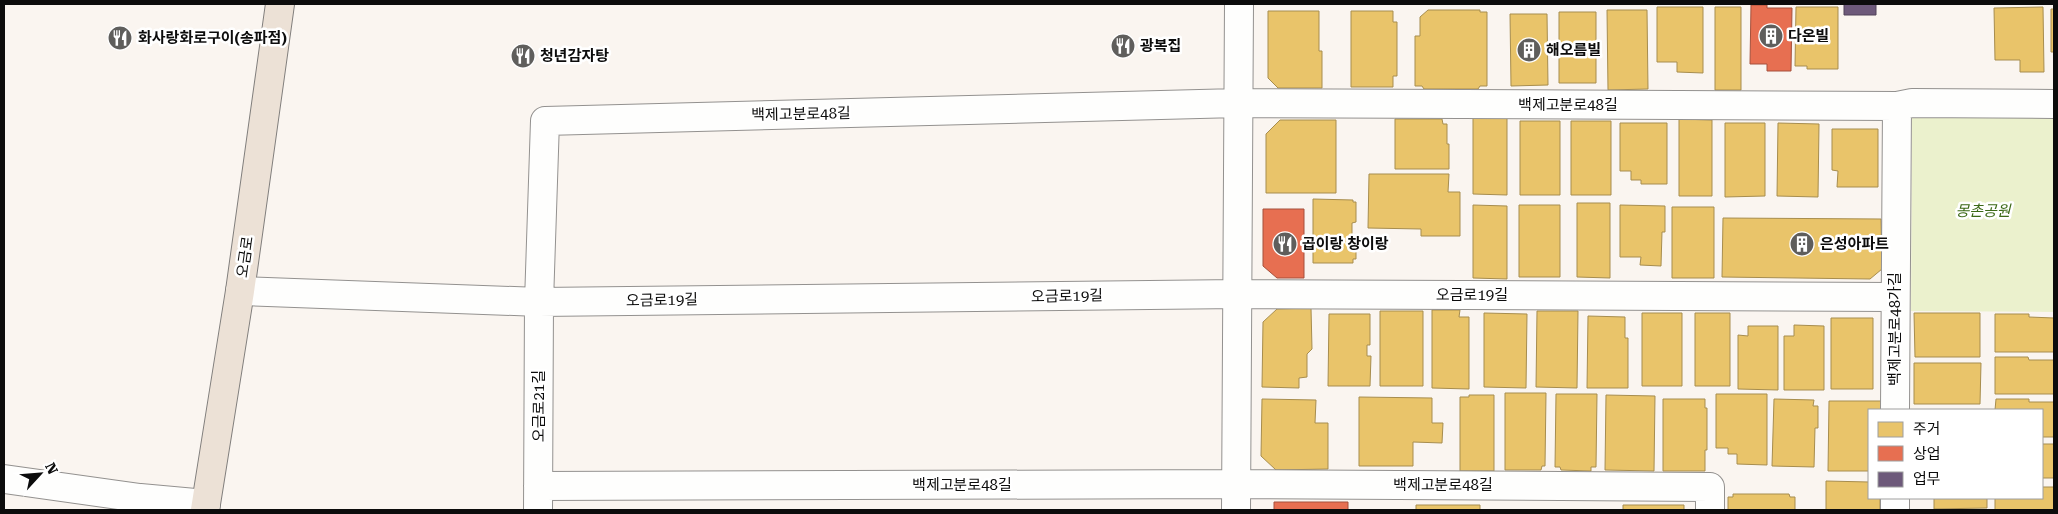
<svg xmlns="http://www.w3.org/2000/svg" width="2058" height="514" font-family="'Roboto Serif','Noto Sans KR',serif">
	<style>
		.green { fill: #ebf1cd }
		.homes { fill: #e9c46a; stroke: #a78d4e }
		.shops { fill: #e76f51; stroke: #a5513c }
		.offices { fill: #6d597a; stroke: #504259 }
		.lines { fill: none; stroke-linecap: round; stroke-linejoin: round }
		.minor-casing { stroke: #93918f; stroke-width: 30 }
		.major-casing { stroke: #807e7c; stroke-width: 30 }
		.minor { stroke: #fefefd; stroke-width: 28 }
		.major { stroke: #ece1d6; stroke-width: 28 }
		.labels { text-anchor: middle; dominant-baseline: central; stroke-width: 5; stroke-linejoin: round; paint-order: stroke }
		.poi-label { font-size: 15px; font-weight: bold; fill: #0c0c0c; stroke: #fff; text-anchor: start }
		.street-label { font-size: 15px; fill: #0c0c0c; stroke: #fff }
		.park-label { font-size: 15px; font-style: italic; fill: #3c6917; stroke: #fff }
	</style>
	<rect width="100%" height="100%" fill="#faf5f0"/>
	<!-- green -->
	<path class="green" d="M1912,112H2054V312L1911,311Z"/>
	<!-- homes -->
	<path class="homes" d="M1657,7H1703V73L1677,72V62H1657Z
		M1715,7H1741V90H1715Z
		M1796,7H1838V69H1807V66H1795Z
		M2043,7L2044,72H2020V60H1995L1994,8Z
		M2051,9H2054V52H2051Z
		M1428,10H1480V12H1487V86H1480L1478,89H1424L1422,86H1415V36H1420V17Z
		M1607,10H1647L1648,89L1608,90Z
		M1268,11H1319V51H1322V88H1278L1268,78Z
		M1351,11H1393V22H1397V76H1393V87H1351Z
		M1559,12H1596V83H1559Z
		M1510,14H1547L1548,85L1511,86Z
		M1473,118H1507V195L1473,194Z
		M1395,119H1442L1443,124H1447V144H1449V169H1395Z
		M1679,119L1712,120V196H1679Z
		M1280,120H1336V193H1266V134Z
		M1520,121H1560V195H1520Z
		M1571,121H1611V195H1571Z
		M1620,123H1667V184H1641V180H1631V171H1620Z
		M1725,123H1765V196L1725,197Z
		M1778,123L1819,124L1818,197L1777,196Z
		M1832,129H1878V187H1837L1838,171L1832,170Z
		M1369,174H1449L1448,192H1460V236H1421V229L1368,228Z
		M1313,199L1353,200V202H1356V222L1352,223V243L1356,242V259H1353V263H1313Z
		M1577,203H1610V278L1577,277Z
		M1473,205L1507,206V279L1473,278Z
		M1519,205H1560V277H1519Z
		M1620,205L1665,206V232H1662L1661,266L1640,265L1641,257H1620Z
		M1672,207H1714V278H1672Z
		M1723,218L1881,219L1882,269L1870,279L1722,277Z
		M1311,308L1312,349L1307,354V377L1299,378V388L1262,387L1263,322L1277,309Z
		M1432,310H1460L1459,317H1469V389L1432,388Z
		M1380,311H1423V386H1380Z
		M1537,311H1578L1577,388L1536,387Z
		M1484,313L1527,314L1526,388L1484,387Z
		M1642,313H1682V386H1642Z
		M1695,313H1730V386H1695Z
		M1914,313H1980V357H1915Z
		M1329,314H1370V345H1367V356H1371L1370,386H1328Z
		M1995,314H2029V317L2054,318V352H1995Z
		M1588,316L1625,317V338H1628V388H1587Z
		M1831,318H1873V389H1831Z
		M1794,325L1824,326V390H1784V336H1794Z
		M1748,326H1778V390L1738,389V335L1748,336Z
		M1995,357H2028L2029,360H2054V394H1995Z
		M1914,363H1981L1980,404H1914Z
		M1505,393H1546L1545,466H1542L1541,470H1505Z
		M1556,394H1597L1596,467H1591V471L1561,470L1560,467H1555Z
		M1716,394H1767V465L1737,464V454H1728V448H1716Z
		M1469,395H1494V471H1460V397H1469Z
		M1606,395L1655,396L1654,471L1605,470Z
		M1359,397L1432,398V423H1443L1442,443L1413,442V466H1359Z
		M1262,399L1316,400L1315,423H1328V469L1276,470L1261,456Z
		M1663,399H1705V408H1707V450H1705V471H1663Z
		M1774,399L1814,400L1813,406H1818V428H1815L1814,467L1772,466Z
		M1996,399H2029V402H2054V437H2042V410H1995Z
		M1829,401H1882V410H1869V471H1828Z
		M2042,444H2054V478H2042Z
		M1826,481L1869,482V498H1880V510H1826Z
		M2042,487H2054V510H1995V498H2042Z
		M1733,494H1789L1790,497H1795V510H1728V497H1733Z
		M1934,498H1987V508L1934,509Z
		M1416,505H1480V510H1416Z
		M1623,505H1684V510H1623Z"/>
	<!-- shops -->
	<path class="shops" d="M1751,5H1767V8H1792L1791,71H1767V64H1750Z
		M1263,209H1304V278H1277L1263,266Z
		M1274,502H1348V510H1274Z"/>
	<!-- offices -->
	<path class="offices" d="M1844,4H1876V15H1844Z"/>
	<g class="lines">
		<defs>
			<path id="minor" d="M240,291L539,302L1238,294L1895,297
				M1895,410L1897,106
				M4,479L140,498L206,504
				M538,486L1236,484L1710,487V510
				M538,510L539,302L545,121L1238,103L1897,106L1912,103L2054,104
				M1236,510L1239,4
				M1895,510V498"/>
			<path id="major" d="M205,510L240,291L280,4"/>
		</defs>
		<!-- minor casing -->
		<use href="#minor" class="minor-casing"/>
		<!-- major casing -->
		<use href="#major" class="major-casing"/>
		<!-- minor -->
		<use href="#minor" class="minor"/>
		<!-- major -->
		<use href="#major" class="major"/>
	</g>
	<!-- icons -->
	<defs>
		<symbol id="building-disc" viewBox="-11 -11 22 22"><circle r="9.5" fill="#5f5e5c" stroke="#fff"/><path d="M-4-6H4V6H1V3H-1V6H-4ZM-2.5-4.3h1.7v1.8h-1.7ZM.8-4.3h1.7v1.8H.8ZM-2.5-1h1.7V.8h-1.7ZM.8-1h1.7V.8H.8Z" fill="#fff"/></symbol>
		<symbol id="restaurant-disc" viewBox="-11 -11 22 22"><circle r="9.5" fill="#5f5e5c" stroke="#fff"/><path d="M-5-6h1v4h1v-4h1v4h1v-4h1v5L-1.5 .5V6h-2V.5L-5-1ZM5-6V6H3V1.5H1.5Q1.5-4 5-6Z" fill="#fff"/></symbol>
	</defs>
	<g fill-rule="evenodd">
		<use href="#building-disc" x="1757" y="22" width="28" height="28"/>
		<use href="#restaurant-disc" x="106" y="24" width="28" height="28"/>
		<use href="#restaurant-disc" x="1109" y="32" width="28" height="28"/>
		<use href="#building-disc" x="1515" y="36" width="28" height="28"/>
		<use href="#restaurant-disc" x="509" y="42" width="28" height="28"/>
		<use href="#restaurant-disc" x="1271" y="230" width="28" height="28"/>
		<use href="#building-disc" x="1788" y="230" width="28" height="28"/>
	</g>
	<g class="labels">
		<!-- poi labels -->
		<g class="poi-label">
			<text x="1788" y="36">다온빌</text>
			<text x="138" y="38">화사랑화로구이(송파점)</text>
			<text x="1140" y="46">광복집</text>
			<text x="1546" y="50">해오름빌</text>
			<text x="540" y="56">청년감자탕</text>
			<text x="1302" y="244">곱이랑 창이랑</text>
			<text x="1820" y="244">은성아파트</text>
		</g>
		<!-- street labels -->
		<g class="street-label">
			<text x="1568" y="105">백제고분로48길</text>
			<text transform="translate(801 114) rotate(-1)">백제고분로48길</text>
			<text transform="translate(245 257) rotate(-82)">오금로</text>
			<text x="1472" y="295">오금로19길</text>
			<text transform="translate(1067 296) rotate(-1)">오금로19길</text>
			<text transform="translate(662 300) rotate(-1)">오금로19길</text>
			<text transform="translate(1895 329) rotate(-90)">백제고분로48가길</text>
			<text transform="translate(539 406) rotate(-90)">오금로21길</text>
			<text x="962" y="485">백제고분로48길</text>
			<text x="1443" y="485">백제고분로48길</text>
		</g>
		<!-- park labels -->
		<g class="park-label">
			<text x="1983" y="211">몽촌공원</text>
		</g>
	</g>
	<!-- border -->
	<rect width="2058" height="514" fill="none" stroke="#0c0c0c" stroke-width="10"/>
	<!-- legend -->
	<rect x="1868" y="409" width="175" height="90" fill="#ffffff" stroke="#9e9e9e"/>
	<rect x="1878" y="422" width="25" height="15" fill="#e9c46a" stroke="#9e9e9e"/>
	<text x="1913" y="434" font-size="15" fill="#0c0c0c">주거</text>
	<rect x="1878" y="446" width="25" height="15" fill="#e76f51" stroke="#9e9e9e"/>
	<text x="1913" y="459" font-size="15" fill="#0c0c0c">상업</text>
	<rect x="1878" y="472" width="25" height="15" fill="#6d597a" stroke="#9e9e9e"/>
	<text x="1913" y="484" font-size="15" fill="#0c0c0c">업무</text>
	<!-- north arrow -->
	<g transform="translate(40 474) rotate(64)" stroke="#ffffff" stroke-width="4" paint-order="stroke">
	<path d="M0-4L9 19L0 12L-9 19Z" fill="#0c0c0c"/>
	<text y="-8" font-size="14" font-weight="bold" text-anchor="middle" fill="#0c0c0c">N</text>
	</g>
</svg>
